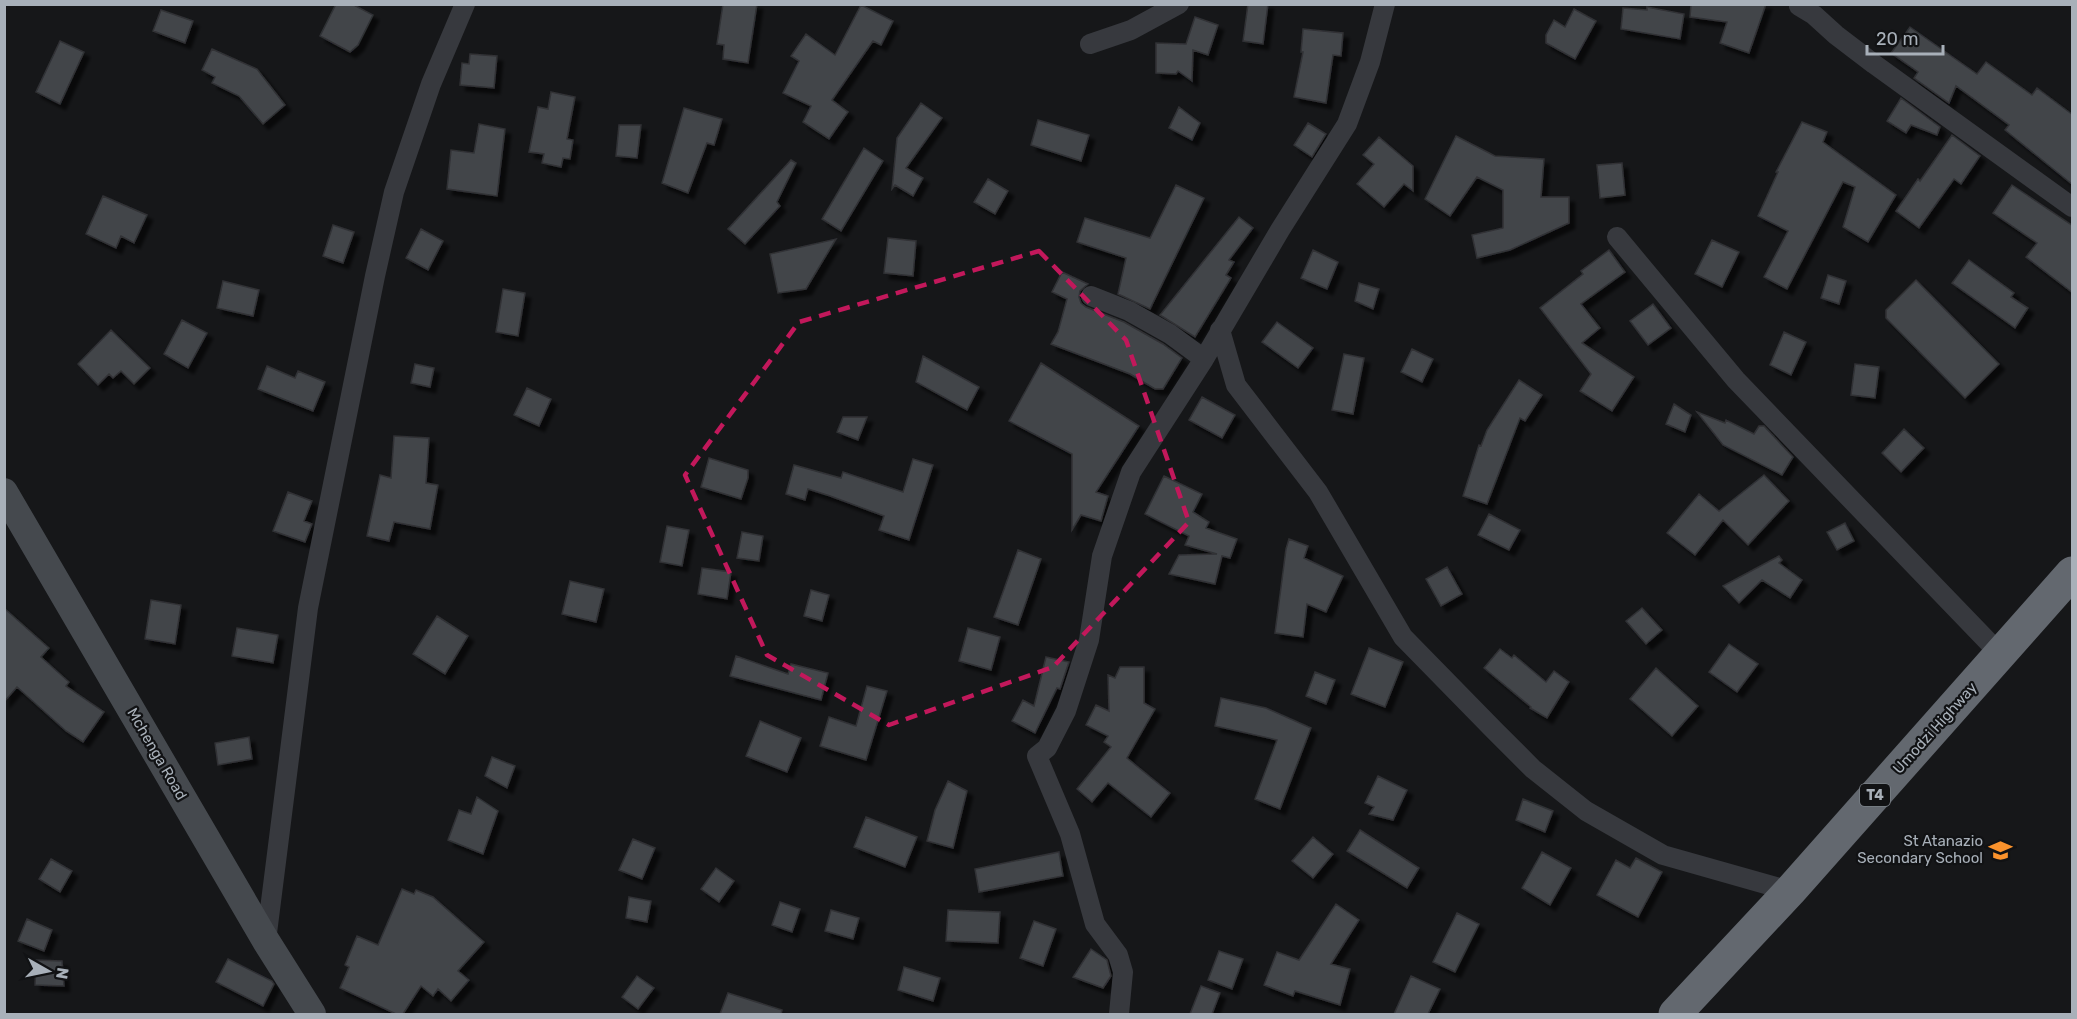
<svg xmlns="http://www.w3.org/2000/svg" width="2077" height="1019" font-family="Rubik,sans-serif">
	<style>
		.building { fill: #424549; stroke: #303135; stroke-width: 1.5; filter: url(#shadow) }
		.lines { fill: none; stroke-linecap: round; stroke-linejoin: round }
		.street { stroke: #37393e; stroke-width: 20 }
		.secondary { stroke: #45494e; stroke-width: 28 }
		.highway { stroke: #63686f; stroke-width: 33 }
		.marked { fill: none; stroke: #c2185b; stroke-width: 4.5; stroke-dasharray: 12 8; stroke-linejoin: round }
		.labels { text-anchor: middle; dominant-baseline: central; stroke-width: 4.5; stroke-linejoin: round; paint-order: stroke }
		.shield { fill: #111214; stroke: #7b8188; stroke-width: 1.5 }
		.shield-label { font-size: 14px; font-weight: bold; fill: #a8b0b9 }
		.street-label { font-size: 15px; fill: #a8b0b9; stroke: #111214 }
		.poi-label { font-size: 15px; fill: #a8b0b9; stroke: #111214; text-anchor: end }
	</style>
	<defs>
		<filter id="shadow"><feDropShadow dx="5.5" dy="5.5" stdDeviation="1.5" flood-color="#0009"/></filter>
	</defs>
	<rect width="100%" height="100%" fill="#161719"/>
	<!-- building -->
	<path class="building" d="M336,4H352L373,15L358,45L350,52L320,36Z
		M723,4H757L748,63L723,59L724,45L717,44Z
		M1248,4H1268L1263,44L1243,41Z
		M1691,4H1766L1749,53L1720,43L1727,22L1690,17Z
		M861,5L893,21L881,45L873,41L832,100L848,112L829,139L803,122L811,106L783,93L799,61L791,56L806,34L835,55Z
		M1647,7L1684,14L1680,39L1621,29L1623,8L1647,10Z
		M1574,9L1596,21L1575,59L1546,43V35L1554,20L1565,27Z
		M161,10L193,21L185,43L153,31Z
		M1195,17L1218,25L1208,55L1193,50L1192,81L1178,71L1176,74L1156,73V43L1186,44Z
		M1910,27L1977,74L1986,62L2032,95L2037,88L2073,115V185L2005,130L2009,125L1956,86L1949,103L1914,78L1918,72L1891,53Z
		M1303,29L1343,33L1341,56L1333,55L1326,103L1294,97L1303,52H1301Z
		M60,41L84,52L60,104L36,92Z
		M212,49L257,69L285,105L263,124L239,96L212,83L215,77L202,70Z
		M470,54L497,56L494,88L460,85L462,63L469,64Z
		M551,92L575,97L567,139L573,140L570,159L563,158L561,167L542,163L544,154L529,152L538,107L548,109Z
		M1901,98L1940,127L1937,135L1911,125L1906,133L1887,121Z
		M921,103L942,118L906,168L923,178L913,196L895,185L892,189L897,138Z
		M1179,107L1200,123L1192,140L1169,128Z
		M684,108L722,119L714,145L707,143L688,193L662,183Z
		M1038,120L1089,135L1081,161L1031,145Z
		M1802,122L1827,132L1823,142L1896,195L1868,242L1843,227L1855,187L1843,182L1787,289L1764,277L1788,231L1758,216L1778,172H1776Z
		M1308,123L1326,134L1312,157L1294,145Z
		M479,124L505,129L497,196L447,189L451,150L474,153Z
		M619,125H641L637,158L616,156Z
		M1952,135L1980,156L1961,184L1954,179L1919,228L1896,211L1918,179L1920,181Z
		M1456,136L1495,156L1544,159L1541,197H1569V223L1510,250L1477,258L1472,235L1503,228V190L1477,177L1450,216L1425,199Z
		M1379,137L1413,166V191L1404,184L1384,207L1357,184L1374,164L1363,155Z
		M864,148L883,161L841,231L822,219Z
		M791,160L796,163L777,202L780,206L745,244L728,229Z
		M1622,163L1625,195L1600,198L1597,165Z
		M988,179L1008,191L995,214L974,202Z
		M1176,185L1204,198L1150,309L1118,294L1126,258L1077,242L1085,218L1150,238Z
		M2012,185L2073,226V293L2026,257L2037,243L1993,213Z
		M103,196L147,215L134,243L121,236L116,248L86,234Z
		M1239,217L1253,228L1229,260L1234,262L1226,275L1231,278L1195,337L1160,315Z
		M333,225L354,232L343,263L323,256Z
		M421,229L443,241L428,270L406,258Z
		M888,238L916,241L913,276L884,273Z
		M836,239L806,289L778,293L770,254Z
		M1712,240L1739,252L1722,287L1695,274Z
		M1313,250L1338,262L1327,289L1301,278Z
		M1609,250L1625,272L1581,304L1600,328L1582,343L1634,377L1612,411L1580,391L1591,374L1540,308L1583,274L1581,271Z
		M1969,260L2014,293L2011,297L2028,308L2015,328L1952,283Z
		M1062,272L1088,284L1080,291L1079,297L1081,303L1086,307L1124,322L1163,344L1182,358L1163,389H1155L1130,374L1051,344L1058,332L1067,299L1052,292Z
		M1828,275L1846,281L1839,304L1821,298Z
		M1916,280L1999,364L1965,398L1886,318V310Z
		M223,281L259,290L253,316L217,308Z
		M1359,283L1379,289L1373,309L1355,301Z
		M503,289L525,293L518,336L496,332Z
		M1653,304L1671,328L1648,345L1630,321Z
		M182,320L207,333L188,368L164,354Z
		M1277,322L1313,348L1298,368L1262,342Z
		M111,330L150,368L134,384L121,371L113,378L109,374L98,385L78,364Z
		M1784,332L1806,342L1791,375L1770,365Z
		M1412,349L1433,359L1422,382L1401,372Z
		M1344,354L1364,358L1353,414L1332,410Z
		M923,356L979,387L967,410L916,382Z
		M1041,363L1139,426L1096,492L1108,496L1101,521L1081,515L1072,530V454L1009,421Z
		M415,364L434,368L430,387L411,383Z
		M1855,364L1879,367L1875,398L1851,395Z
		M267,366L295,378L298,371L325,382L313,411L258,389Z
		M1519,380L1542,395L1525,421L1520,418L1487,504L1463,496L1479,445L1481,446L1487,430Z
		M527,388L551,399L539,426L514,415Z
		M1202,397L1235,415L1222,438L1189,420Z
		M1674,404L1691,415L1685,432L1666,424Z
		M1697,412L1725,423L1726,420L1754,434L1759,426H1764L1793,457L1782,475L1723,445Z
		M843,417H867L858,440L837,432Z
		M1904,429L1924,448L1901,472L1882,453Z
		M394,436L429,438L426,483L438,485L430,529L394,522L389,541L367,536L380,475L391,478Z
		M709,458L748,470V478L741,499L701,487Z
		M913,459L933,465L909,540L879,530L884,516L830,496L808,489L805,500L786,494L794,465L841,478L843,472L903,492Z
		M1764,475L1789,501L1748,545L1723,520L1695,555L1667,533L1699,494L1719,511Z
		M1164,476L1202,494L1193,512L1209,522L1206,528L1237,539L1230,558L1222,556L1215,584L1169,574L1179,555L1217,554L1185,545L1189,536L1145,514Z
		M288,492L312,501L304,521L312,524L305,542L273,531Z
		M1489,514L1520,530L1509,550L1478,535Z
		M1845,523L1854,541L1837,550L1827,532Z
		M667,526L689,530L682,566L660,562Z
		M742,532L763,536L759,561L737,558Z
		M1289,539L1308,546L1304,558L1343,576L1326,612L1307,604L1303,637L1275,633L1286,549Z
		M1018,550L1041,559L1018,625L994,617Z
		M1779,556L1782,560L1779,563L1802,580L1790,598L1762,580L1739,603L1723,586Z
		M1447,567L1462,594L1441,606L1426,579Z
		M702,568L731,572L727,599L698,594Z
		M570,581L604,589L596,622L562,614Z
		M811,590L829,595L822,621L804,616Z
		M151,600L181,605L175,644L145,639Z
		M4,608L49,648L41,657L69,682L66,686L104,712L83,742L66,731L17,687L4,702Z
		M1642,608L1662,630L1646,644L1626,621Z
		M437,616L468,636L445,674L413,654Z
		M237,628L278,635L273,663L232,656Z
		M968,628L1000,637L991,670L959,661Z
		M1729,644L1758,664L1737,692L1709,672Z
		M1369,648L1403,662L1385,707L1351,694Z
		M1500,649L1512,658L1514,655L1546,682L1554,671L1569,682L1547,718L1530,708L1531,707L1484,668Z
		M736,656L788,674L791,664L828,673L821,700L730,676Z
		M1046,657L1069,662L1060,689L1057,688L1035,733L1012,721L1023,700L1034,706Z
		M1120,667H1144V703L1155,709L1127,758L1170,793L1151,817L1108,783L1092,802L1077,789L1111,747L1104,742L1108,736L1086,725L1096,705L1109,711L1108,675L1115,678Z
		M1656,668L1698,706L1672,736L1630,699Z
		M1315,672L1335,680L1326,704L1306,696Z
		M867,686L887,691L866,760L820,746L829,717L856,726Z
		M1221,698L1266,708L1311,728L1280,809L1255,799L1277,740L1215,726Z
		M760,721L801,738L787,772L746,756Z
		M249,737L252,759L218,765L215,743Z
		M492,757L515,766L507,788L485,776Z
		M1378,776L1407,790L1393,820L1369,814L1374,807L1365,803Z
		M948,781L967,791L953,848L927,841L935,810Z
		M477,797L498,811L483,854L448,840L459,810L471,814Z
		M1523,799L1553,811L1545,832L1516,820Z
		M866,817L917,837L905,867L854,847Z
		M1360,830L1419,868L1407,888L1347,851Z
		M1313,837L1333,854L1313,878L1292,861Z
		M633,839L655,848L642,879L619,870Z
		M1059,852L1063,876L979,892L975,869Z
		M1542,852L1571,868L1550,905L1522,888Z
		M1636,858L1662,872L1638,917L1597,895L1616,860L1630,868Z
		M51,859L72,871L60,892L39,879Z
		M716,868L734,881L719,902L701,889Z
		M402,889L414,894L416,890L433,897L484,942L458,971L469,980L451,1001L438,989L433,996L421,986L403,1014H396L340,988L349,967L345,965L357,936L378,945Z
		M629,897L651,901L647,922L626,918Z
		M780,902L800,909L792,932L772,925Z
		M1336,904L1359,920L1331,964L1350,969L1340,1005L1295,991L1293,996L1264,985L1277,952L1299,960Z
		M831,910L859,918L853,939L825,931Z
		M948,910L1000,912L998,943L946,941Z
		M1457,913L1479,924L1455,972L1433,962Z
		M27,919L52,930L44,951L18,941Z
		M1034,921L1056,929L1043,966L1020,958Z
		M1091,949L1107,960L1111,976L1103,988L1073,977Z
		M1219,951L1243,959L1232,989L1208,980Z
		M228,959L272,981L274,984L263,1006L216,982Z
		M36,960L62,961L64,986L35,985Z
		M904,967L940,978L933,1001L898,990Z
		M637,976L654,988L638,1009L622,997Z
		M1411,976L1440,989L1428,1014H1394Z
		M1201,986L1220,993L1212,1014H1190Z
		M728,993L782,1010L781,1014H720Z"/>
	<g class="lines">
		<!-- street -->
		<path class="street" d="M1799,6L1814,15L1836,35L1874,64L2072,207
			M1090,44L1131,30L1179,4
			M1617,237L1736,380L2000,654
			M1091,296L1129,311L1170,334L1204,359
			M1220,330L1236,385L1318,492L1403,637L1495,731L1533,769L1586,811L1663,855L1790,891
			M266,941L308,608L375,276L394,192L431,84L465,4
			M1119,1014L1123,972L1118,955L1095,924L1070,834L1037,756L1047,748L1066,711L1089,640L1102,556L1131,472L1204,359L1280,230L1347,124L1370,62L1385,4"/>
		<!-- secondary -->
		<path class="secondary" d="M4,492L266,941L312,1014"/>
		<!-- highway -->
		<path class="highway" d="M1675,1014L1790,891L2072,573"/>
	</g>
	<!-- marked area -->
	<path class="marked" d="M1039,251L1126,340L1189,522L1053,667L889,725L767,655L685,475L799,322Z"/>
	<!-- icons -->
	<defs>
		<symbol id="school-bare" viewBox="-9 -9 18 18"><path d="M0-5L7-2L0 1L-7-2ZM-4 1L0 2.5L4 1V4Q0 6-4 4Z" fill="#fa922c" stroke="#111214" stroke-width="2.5" paint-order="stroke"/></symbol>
	</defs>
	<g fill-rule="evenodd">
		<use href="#school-bare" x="1984" y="834" width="33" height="33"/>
	</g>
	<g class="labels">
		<!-- shield labels -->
		<rect class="shield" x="1860" y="784" width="30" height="22" rx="4.5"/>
		<g class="shield-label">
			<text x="1875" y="795">T4</text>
		</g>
		<!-- street labels -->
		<g class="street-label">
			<text transform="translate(1935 728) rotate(-48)">Umodzi Highway</text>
			<text transform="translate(157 754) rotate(60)">Mchenga Road</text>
		</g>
		<!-- poi labels -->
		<g class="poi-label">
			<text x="1983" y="841">St Atanazio<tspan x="1983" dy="17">Secondary School</tspan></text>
		</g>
	</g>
	<!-- border -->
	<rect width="2077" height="1019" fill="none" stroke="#a8b0b9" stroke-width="12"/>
	<!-- north arrow -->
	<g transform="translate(48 971) rotate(99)" stroke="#111214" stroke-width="4.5" paint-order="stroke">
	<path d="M0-4.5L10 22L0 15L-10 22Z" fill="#a8b0b9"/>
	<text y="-9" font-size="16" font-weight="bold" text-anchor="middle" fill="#a8b0b9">N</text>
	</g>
	<!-- scale -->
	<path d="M1867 45v9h76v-9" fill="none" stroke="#a8b0b9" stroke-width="3"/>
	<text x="1876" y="45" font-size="18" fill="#a8b0b9" stroke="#111214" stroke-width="4.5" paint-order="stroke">20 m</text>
</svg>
